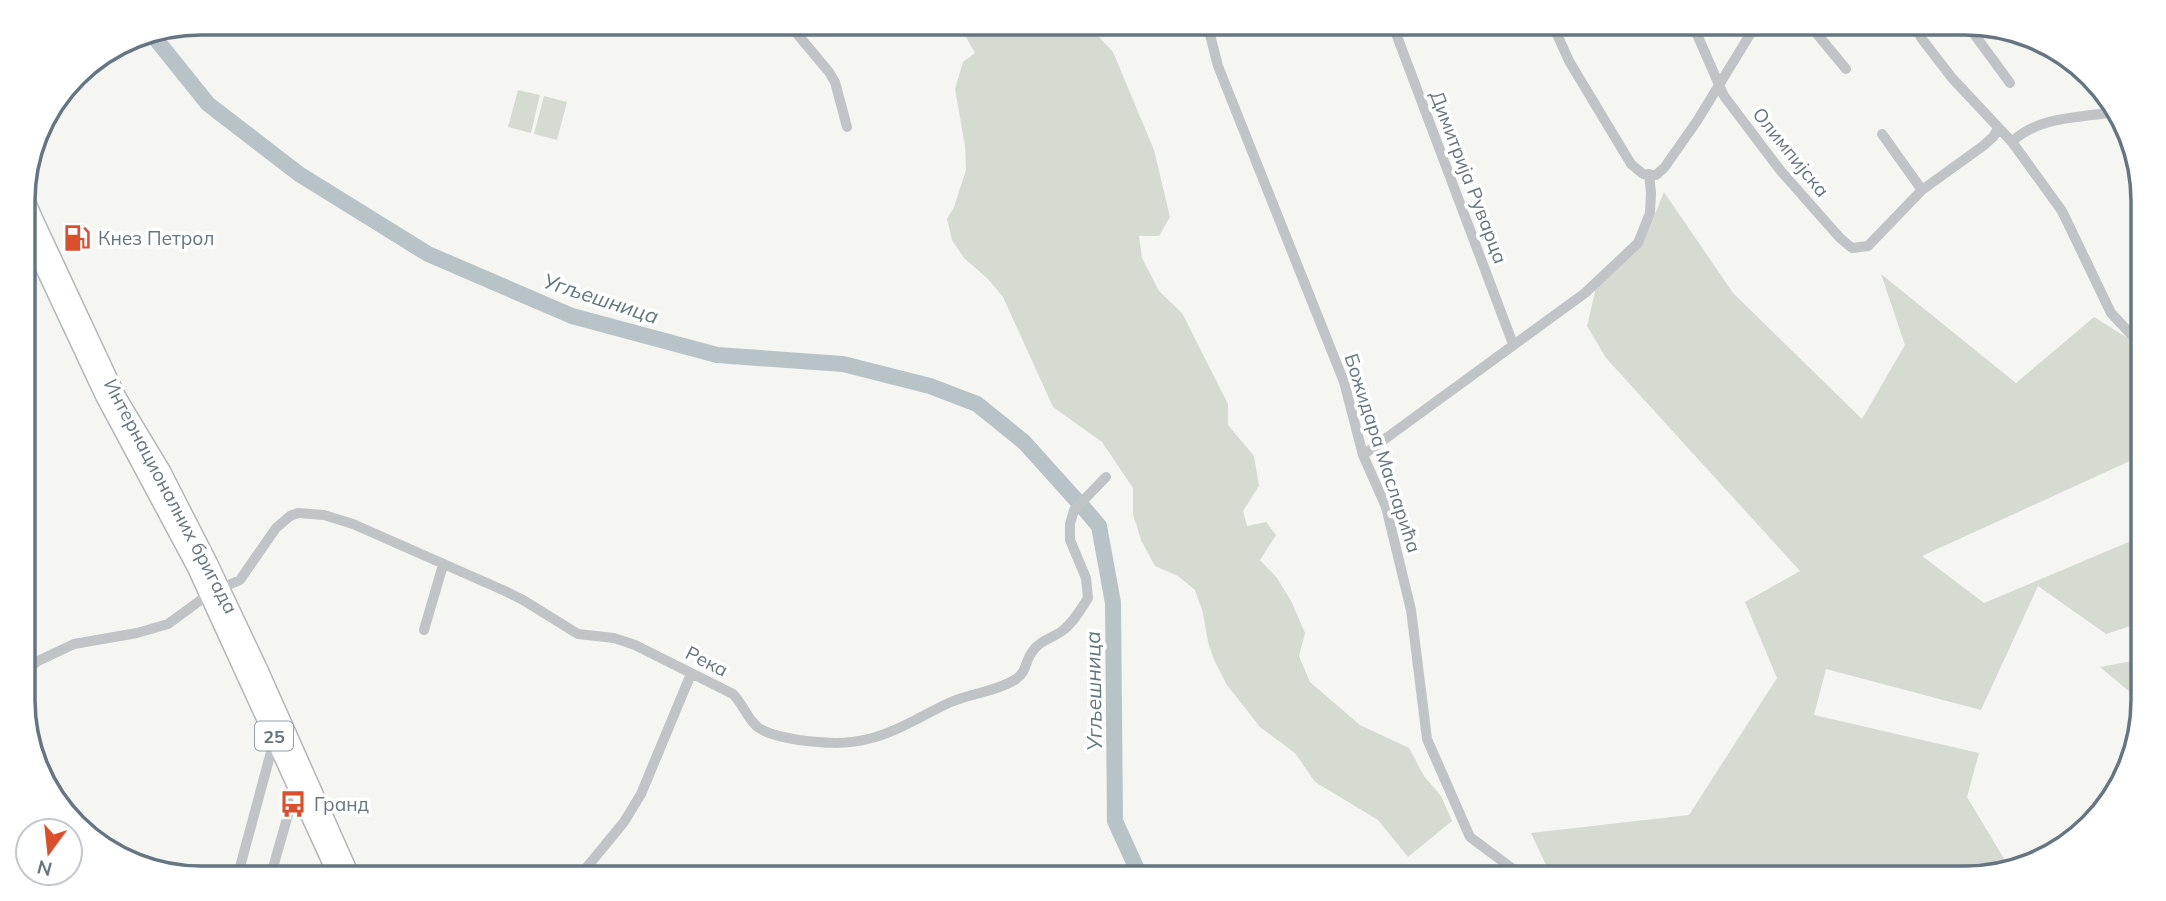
<svg xmlns="http://www.w3.org/2000/svg" width="2166" height="901" font-family="Mulish,sans-serif">
	<style>
		.green { fill: #d6dbd2 }
		.lines { fill: none; stroke-linecap: round; stroke-linejoin: round }
		.river { stroke: #b7c3c7; stroke-width: 16 }
		.primary-casing { stroke: #b1b6b9; stroke-width: 19 }
		.street { stroke: #c0c4c7; stroke-width: 10 }
		.primary { stroke: #fff; stroke-width: 16 }
		.labels { text-anchor: middle; dominant-baseline: central; stroke-width: 7; stroke-linejoin: round; paint-order: stroke }
		.shield { fill: #fff; stroke: #939ea7; stroke-width: 2 }
		.shield-label { font-size: 18px; font-weight: bold; fill: #657581 }
		.street-label { font-size: 19px; fill: #657581; stroke: #fff }
		.poi-label { font-size: 19px; fill: #657581; stroke: #fff; text-anchor: start }
		.water-label { font-size: 21px; font-style: italic; fill: #60777e; stroke: #fff }
		.rim { fill: none; stroke: #657581; stroke-width: 3.5 }
	</style>
	<rect width="100%" height="100%" fill="#f5f5f1"/>
	<!-- green -->
	<path class="green" d="M958,23H1086L1113,52L1154,150L1170,217L1159,236H1139L1142,258L1159,291L1182,313L1228,404V425L1254,456L1259,486L1243,511L1247,526L1266,522L1276,535L1260,560L1277,578L1291,601L1305,633L1299,656L1310,682L1360,725L1409,748L1424,776L1441,796L1452,821L1408,857L1378,820L1315,782L1295,753L1260,727L1227,685L1214,660L1208,642L1203,613L1195,590L1178,576L1155,566L1141,540L1133,514V488L1102,442L1053,407L1003,297L988,279L964,258L952,240L947,219L954,207L966,170L965,146L955,89L963,62L975,53Z
		M518,90L540,95L531,133L508,127Z
		M544,96L567,102L557,140L534,134Z
		M1664,192L1733,293L1862,419L1905,345L1881,274L2016,383L2094,317L2142,347L2143,455L1922,556L1984,603L2143,536V622L2106,634L2038,586L1981,710L1826,669L1814,715L1979,753L1967,797L2009,867L1976,878H1552L1531,833L1689,815L1777,678L1745,602L1800,571L1606,358L1587,326L1597,283L1643,243Z
		M2143,659V703L2100,667Z
		M2133,754L2130,768L2091,815Z"/>
	<g class="lines">
		<!-- river -->
		<path class="river" d="M151,33L208,104L299,174L428,254L572,316L717,355L843,364L930,386L977,404L1024,442L1078,502
			M1082,506L1099,526L1113,603L1115,821L1141,878"/>
		<defs>
			<path id="primary" d="M23,192L33,216L118,398L162,471L209,563L260,671L352,878
				M23,223L104,396L196,568L338,878"/>
		</defs>
		<!-- primary casing -->
		<use href="#primary" class="primary-casing"/>
		<!-- street -->
		<path class="street" d="M788,23L829,72L835,82L847,127
			M1207,23L1218,66L1344,382L1363,455L1386,507L1411,610L1427,739L1470,837L1525,878
			M1392,23L1513,344
			M1552,23L1569,61L1631,164L1643,174L1656,175L1664,168L1697,121L1757,23
			M1692,23L1724,96L1780,170L1840,238L1852,248L1868,246L1922,190L1983,146L1993,137L1998,129
			M1808,23L1846,69
			M1913,23L1922,39L1952,78L2012,142L2062,211L2111,313L2142,346
			M1966,23L2010,83
			M1882,134L1922,190
			M2012,142C2038,116 2080,118 2114,112
			M1363,455L1585,293L1638,243L1650,213L1651,193L1649,174
			M221,588L240,580L276,528L290,516L298,513L324,515L353,524L505,591L523,600L578,634L614,638L635,645L733,694C743,704 749,722 759,728C769,735 787,738 799,740C822,743 846,745 868,739C898,732 924,714 951,702C972,693 998,691 1016,679C1027,672 1025,661 1032,652C1040,640 1051,639 1062,631C1073,623 1081,609 1088,598L1086,578L1070,540V524L1074,510L1106,477
			M424,630L443,565
			M24,671L38,661L74,644L137,633L168,624L209,594
			M237,878L271,752L276,741
			M270,878L292,801L298,790
			M578,878L624,822L641,794L691,674"/>
		<!-- primary -->
		<use href="#primary" class="primary"/>
	</g>
	<!-- icons -->
	<defs>
		<symbol id="fuel-bare" viewBox="-9 -9 18 18"><path d="M-5.5-6h7V0h2V4h1.3V-2.5L3-4.5l.8-.8L6-3V5H2.5V1h-1V6h-7ZM-4.2-4.7v3.2H.2V-4.7Z" fill="#db502a" stroke="#fff" stroke-width="2.5" paint-order="stroke"/></symbol>
		<symbol id="bus-bare" viewBox="-9 -9 18 18"><path d="M-5-6H5V4H4V6H2V4H-2V6H-4V4H-5ZM-3.5-4V0h7V-4ZM-3.5 1.2v1.5H-2V1.2ZM2 1.2v1.5H3.5V1.2Z" fill="#db502a" stroke="#fff" stroke-width="2.5" paint-order="stroke"/></symbol>
	</defs>
	<g fill-rule="evenodd">
		<use href="#fuel-bare" x="58" y="219" width="38" height="38"/>
		<use href="#bus-bare" x="274" y="785" width="38" height="38"/>
	</g>
	<g class="labels">
		<!-- shield labels -->
		<rect class="shield" x="255" y="721.5" width="38" height="29" rx="5"/>
		<g class="shield-label">
			<text x="274" y="736">25</text>
		</g>
		<!-- street labels -->
		<g class="street-label">
			<text transform="translate(1791 152) rotate(51)">Олимпијска</text>
			<text transform="translate(1469 177) rotate(69)">Димитрија Руварца</text>
			<text transform="translate(1383 453) rotate(72)">Божидара Масларића</text>
			<text transform="translate(171 496) rotate(62)">Интернационалних бригада</text>
			<text transform="translate(707 661) rotate(27)">Река</text>
		</g>
		<!-- poi labels -->
		<g class="poi-label">
			<text x="98" y="238">Кнез Петрол</text>
			<text x="314" y="804">Гранд</text>
		</g>
		<!-- water labels -->
		<g class="water-label">
			<text transform="translate(601 298) rotate(18)">Угљешница</text>
			<text transform="translate(1093 691) rotate(-91)">Угљешница</text>
		</g>
	</g>
	<!-- crop -->
	<path d="M0 0H2166V901H0ZM201 35H1965A166 166 0 0 1 2131 201V700A166 166 0 0 1 1965 866H201A166 166 0 0 1 35 700V201A166 166 0 0 1 201 35Z" fill="#fff" fill-rule="evenodd"/>
	<path class="rim" d="M201 35H1965A166 166 0 0 1 2131 201V700A166 166 0 0 1 1965 866H201A166 166 0 0 1 35 700V201A166 166 0 0 1 201 35Z"/>
	<!-- north arrow -->
	<g transform="translate(49 852) rotate(195)"><circle r="33" fill="#ffffff" stroke="#c1c8cd" stroke-width="2"/>
	<path d="M0-5L12 26L0 18L-12 26Z" fill="#db502a"/>
	<text y="-10" font-size="19" font-weight="bold" text-anchor="middle" fill="#657581">N</text>
	</g>
</svg>
